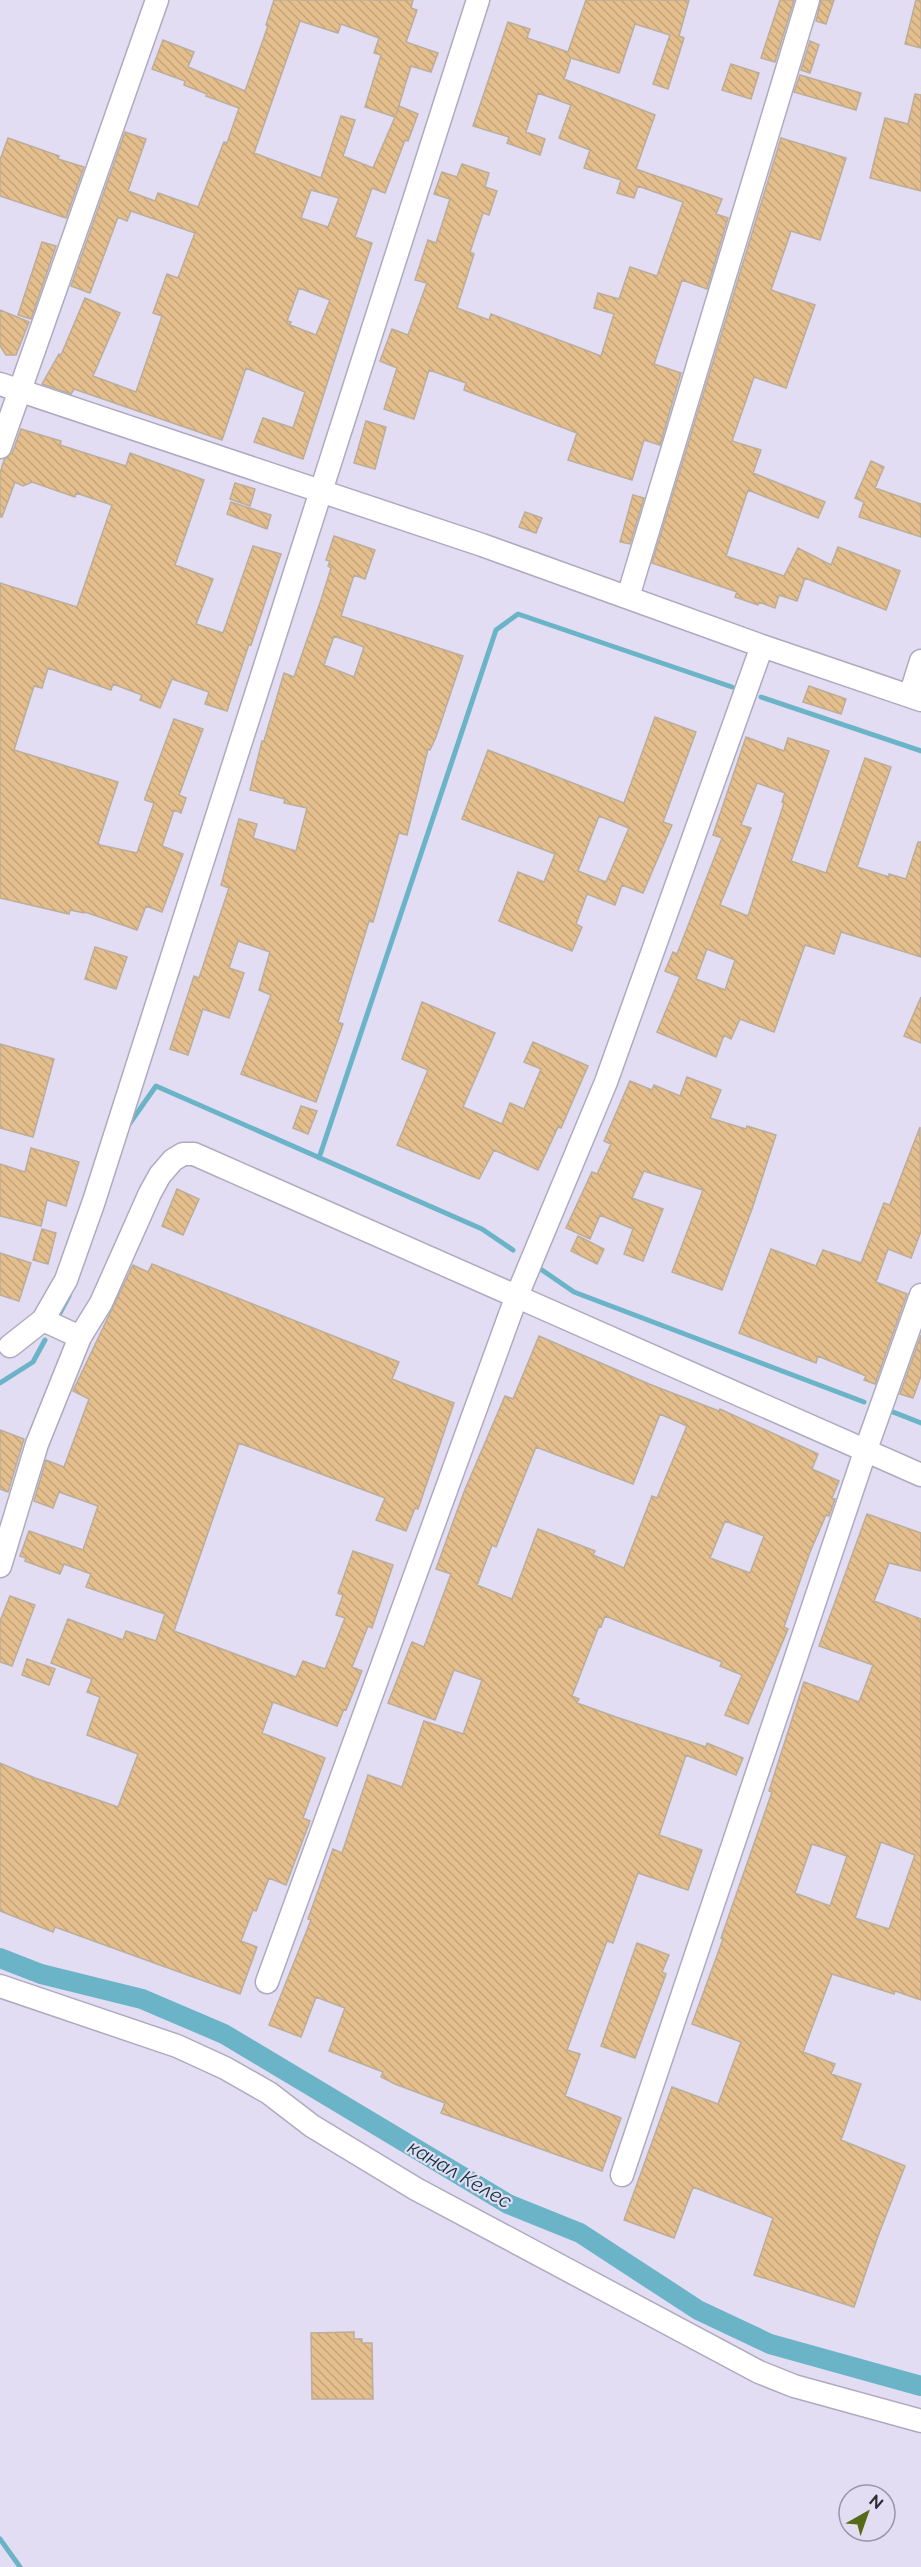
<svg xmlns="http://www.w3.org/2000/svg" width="921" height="2567" font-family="Raleway,sans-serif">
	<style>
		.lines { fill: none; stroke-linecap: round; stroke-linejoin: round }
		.stream { stroke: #6bb4c7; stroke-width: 5 }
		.canal { stroke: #6bb4c7; stroke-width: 20 }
		.building { fill: url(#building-back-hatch); stroke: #bbad9b; stroke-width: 1.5; fill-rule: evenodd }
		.minor-casing { stroke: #afaabf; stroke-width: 25 }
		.minor { stroke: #fff; stroke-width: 22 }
		.labels { text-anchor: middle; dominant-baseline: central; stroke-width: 4.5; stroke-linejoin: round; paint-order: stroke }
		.water-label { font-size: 20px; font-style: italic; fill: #0d323a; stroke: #e2ddf3 }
	</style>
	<defs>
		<pattern id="building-back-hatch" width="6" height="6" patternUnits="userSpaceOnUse" patternTransform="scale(1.5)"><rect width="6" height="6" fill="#e4bf8d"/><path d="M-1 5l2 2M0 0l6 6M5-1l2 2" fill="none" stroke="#c4a47a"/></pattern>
	</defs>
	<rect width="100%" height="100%" fill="#e2ddf3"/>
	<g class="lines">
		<!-- stream -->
		<path class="stream" d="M761,697L921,751
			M130,1123L156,1086L482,1229L513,1250
			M319,1158L496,630L518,614L732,687
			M539,1268L574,1292L864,1402
			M60,1313L69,1296
			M0,1383L33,1362L45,1340
			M893,1412L921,1423
			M0,2539L20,2567"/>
		<!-- canal -->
		<path class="canal" d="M0,1958L41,1974L142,1999L224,2034L508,2204L580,2233L698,2310L770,2344L921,2386"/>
	</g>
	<!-- building -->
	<path class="building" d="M274,0H413L411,8L417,10L406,42L438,53L431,72L411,66L396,115L399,106L418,114L408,141L405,140L385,193L372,188L355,237L372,243L303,459L254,442L263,418L293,428L305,392L246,368L222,440L74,389L71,394L42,384L59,354L61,355L85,298L120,313L93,376L136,392L162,316L153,313L167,274L178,278L195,233L131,211L127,221L118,217L90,293L71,286L125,132L146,139L128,191L155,201L158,193L198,207L224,142L227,143L239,108L206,96L207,94L184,85L185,81L152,69L163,40L194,52L188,67L245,91L268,26L266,25ZM300,21L338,33L341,24L379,38L374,53L381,55L365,107L395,117L373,168L343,156L355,120L341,116L321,178L254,153ZM311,190L339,198L328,227L301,218ZM299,288L330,300L316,335L290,325L291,322L287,321Z
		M586,0H689L679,36L684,38L668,89L653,84L670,35L635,24L619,73L571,58L564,79L655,115L636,169L722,199L716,214L728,218L707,289L682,280L654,364L681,373L660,445L644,440L632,480L568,460L577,433L464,390L466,383L429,370L414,419L384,409L397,368L380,361L392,329L408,335L427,283L415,280L428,240L436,243L450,199L434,194L442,172L457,177L462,164L489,173L485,187L497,191L489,215L483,213L470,252L474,254L457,308L489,320L491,314L601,356L614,314L594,308L598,293L619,299L630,267L657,276L683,202L638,186L634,198L617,193L621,180L584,168L590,150L559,138L571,105L538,93L526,132L545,139L540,155L507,143L509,137L473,126L508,22L530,29L527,38L568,52Z
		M780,0H794L775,62L761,58Z
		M821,0H834L826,24L816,21Z
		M916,0L921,1V48L905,44Z
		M810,41L819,45L810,73L801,70Z
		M731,64L759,73L751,99L722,90Z
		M800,75L861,93L856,110L794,92Z
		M915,94L921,95V191L870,178L885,118L908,124Z
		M8,138L59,156L58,159L84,167L66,218L0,196V160Z
		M781,138L846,158L820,240L791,231L771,290L815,305L786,388L754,377L732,441L761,450L753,473L825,502L818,518L748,490L726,556L784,576L798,548L831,565L838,547L900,571L886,610L805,578L797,601L779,595L775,608L759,602L758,605L735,597L737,592L652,563Z
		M42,242L56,246L31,319L18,315Z
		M0,310L29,322L16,355H6L0,346Z
		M366,421L386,427L375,469L354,463Z
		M21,429L61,441L60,445L126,466L130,453L204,480L175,565L213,579L196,624L223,633L253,546L281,554L251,645L249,644L227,711L205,704L209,692L172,679L160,708L140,700L142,695L113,684L111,690L48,668L42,688L34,686L14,750L118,782L98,843L100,845L137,853L154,803L145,800V798L174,719L203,729L179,795L186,798L181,813L174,810L162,846L183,854L162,912L146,906L137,930L85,912L84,913L70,910L69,914L0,898V583L77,607L112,505L76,493L75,497L32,482L23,486L15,482L2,517H0V473L4,460L13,451Z
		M871,461L884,467L875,488L921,504V537L859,517L864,502L855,498Z
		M235,483L255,489L250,506L230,499Z
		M633,495L644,498L630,544L620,542Z
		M231,502L271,515L267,529L227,514Z
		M525,512L542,518L536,533L519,527Z
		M334,536L375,550L365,579L354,575L341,616L463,656L436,737L430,750L428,749L407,835L399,833L373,922L369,921L338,1022L343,1024L316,1102L241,1074L271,995L259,990L270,952L238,941L229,968L244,973L229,1018L203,1009L188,1055L170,1049L194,976L199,978L229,888L221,885L239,819L257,824L253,838L296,851L307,808L284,803L285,799L250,790L262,741H264L284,673L294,677L321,600L331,568L328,566L330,561L326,560ZM334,636L364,647L354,677L324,665Z
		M809,686L846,699L841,714L803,702Z
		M655,717L696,732L663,822L672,825L643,893L622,885L615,905L587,894L576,924L582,927L572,951L499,921L518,872L544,882L555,854L462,819L488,750L624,803ZM599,816L629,828L606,882L578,871Z
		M746,737L784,751L788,738L829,751L791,861L826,873L865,758L891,767L857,867L889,877V874L906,879L918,842H921V957L841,932L834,954L805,945L774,1032L740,1019L731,1039L724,1035L716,1057L657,1032L680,977L665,971L673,952L677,954L722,838L713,835ZM757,783L785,793L782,802L784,803L748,916L720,905L751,828L741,825ZM707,949L735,960L725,990L696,979Z
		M95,947L127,957L116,989L85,979Z
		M921,997V1043L904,1036Z
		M422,1002L495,1033L463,1107L502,1124L510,1103L524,1109L541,1069L524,1062L533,1042L588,1066L561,1128L558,1127L538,1170L494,1150L479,1179L397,1145L428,1070L402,1059Z
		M0,1044L54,1059L33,1137L0,1128Z
		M687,1077L721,1090L710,1118L746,1129L747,1126L776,1135L752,1209L722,1290L672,1272L703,1190L644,1171L632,1198L663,1209L643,1261L624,1254L633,1229L600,1215L590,1239L566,1228L592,1172L597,1174L611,1144L604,1141L630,1081L652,1090L654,1085L680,1096Z
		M301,1106L317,1111L308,1134L293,1128Z
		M920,1127L921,1231L911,1258L888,1249L876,1282L907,1294L875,1384L864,1380L866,1376L818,1356L816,1363L739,1333L771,1249L816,1266L823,1250L861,1263L884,1203L890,1205Z
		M31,1148L79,1162L66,1206L47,1200L41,1226L0,1216V1164L25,1172Z
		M177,1189L199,1199L183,1235L162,1226Z
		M42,1229L56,1233L48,1264L33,1260Z
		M578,1236L604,1249L597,1264L571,1251Z
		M0,1253L31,1263L19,1301L0,1295Z
		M152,1264L399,1362L392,1379L454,1403L418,1509L415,1508L406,1531L376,1520L385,1498L239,1443L174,1631L296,1677L303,1661L325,1669L345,1618L336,1615L343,1595L338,1593L353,1551L393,1565L372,1628L368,1626L352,1667L362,1671L346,1710L344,1709L337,1726L273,1702L262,1733L325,1758L303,1818L310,1821L286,1885L269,1878L256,1911L253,1910L241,1941L257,1947L240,1994L55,1927L53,1932L0,1911V1763L35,1778L118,1807L138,1754L87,1735L100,1697L87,1692L92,1679L51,1663L68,1619L123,1640L126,1631L156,1641L165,1614L86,1587L91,1574L64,1564L60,1574L25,1561L26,1558L20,1556L29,1531L83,1550L98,1506L59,1492L53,1508L34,1501L46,1460L64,1467L89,1399L73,1391L133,1265L148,1272Z
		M921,1335V1376L913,1398L900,1394Z
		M539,1336L649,1384L719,1411L720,1409L818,1454L812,1469L839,1481L832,1498L835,1499L829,1516L826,1515L810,1552L784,1627L788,1629L748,1724L725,1715L742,1675L720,1666L722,1662L605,1616L601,1627L599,1626L572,1696L579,1699L577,1703L616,1717L706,1747L707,1743L743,1758L736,1775L686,1755L659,1835L702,1850L688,1890L638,1873L613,1943L607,1941L567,2050L580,2054L565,2096L621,2118L602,2171L441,2113L445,2103L395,2084L381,2077L383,2072L329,2051L345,2008L316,1997L301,2037L269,2025L311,1920L308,1919L333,1849L342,1853L368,1775L402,1787L424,1721L463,1734L482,1680L454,1670L435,1720L388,1703L412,1642L424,1647L451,1574L436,1569L464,1492L505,1396L513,1399ZM660,1414L687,1426L657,1498L652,1496L624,1568L593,1555L595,1551L538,1529L512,1599L477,1585L492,1545L496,1547L536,1447L633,1484ZM725,1521L764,1536L750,1573L710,1558Z
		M0,1430L24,1439L8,1492L0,1489Z
		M867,1514L921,1533V1571L889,1563L874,1601L921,1619V2000L895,1991L894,1994L832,1974L803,2052L835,2064L831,2074L861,2084L841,2140L905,2166L878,2236L854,2307L754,2275L773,2218L693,2187L674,2238L624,2220L672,2087L718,2104L741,2042L692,2024L723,1939L721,1938L772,1792L769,1791L804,1682L859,1702L873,1665L819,1646ZM881,1842L915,1855L889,1929L855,1918ZM812,1844L847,1856L830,1906L795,1893Z
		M10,1596L35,1605L12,1666L0,1662V1621Z
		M27,1659L55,1669L49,1685L22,1675Z
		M637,1943L669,1955L662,1972L666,1974L635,2058L601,2046Z
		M354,2332V2339H362V2343H372L373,2399H312L311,2333Z"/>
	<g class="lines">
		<defs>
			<path id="minor" d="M0,384L482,545L762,646L921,700
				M0,447L157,0
				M628,597L808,0
				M910,696L921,661
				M43,1320L80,1337
				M10,1346L43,1320L66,1280L94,1201L478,0
				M0,1566L37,1444L80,1337L101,1303L150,1193L160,1175L173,1160L183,1154H194L921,1475
				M267,1982L516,1298L606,1082L762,646
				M0,1986L177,2046L225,2068L269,2093L312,2126L416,2189L759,2372L794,2386L921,2421
				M622,2175L865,1452L921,1295"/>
		</defs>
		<!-- minor casing -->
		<use href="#minor" class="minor-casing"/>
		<!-- minor -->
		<use href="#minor" class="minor"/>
	</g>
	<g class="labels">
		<!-- water labels -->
		<g class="water-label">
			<text transform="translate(460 2174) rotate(30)">канал Келес</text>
		</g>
	</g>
	<!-- north arrow -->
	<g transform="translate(867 2513) rotate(40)"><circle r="28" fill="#e2ddf3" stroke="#9a96a7" stroke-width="1.5"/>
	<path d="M0-4.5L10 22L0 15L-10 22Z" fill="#566a18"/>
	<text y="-9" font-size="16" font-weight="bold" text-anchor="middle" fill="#2e2b34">N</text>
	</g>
</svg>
